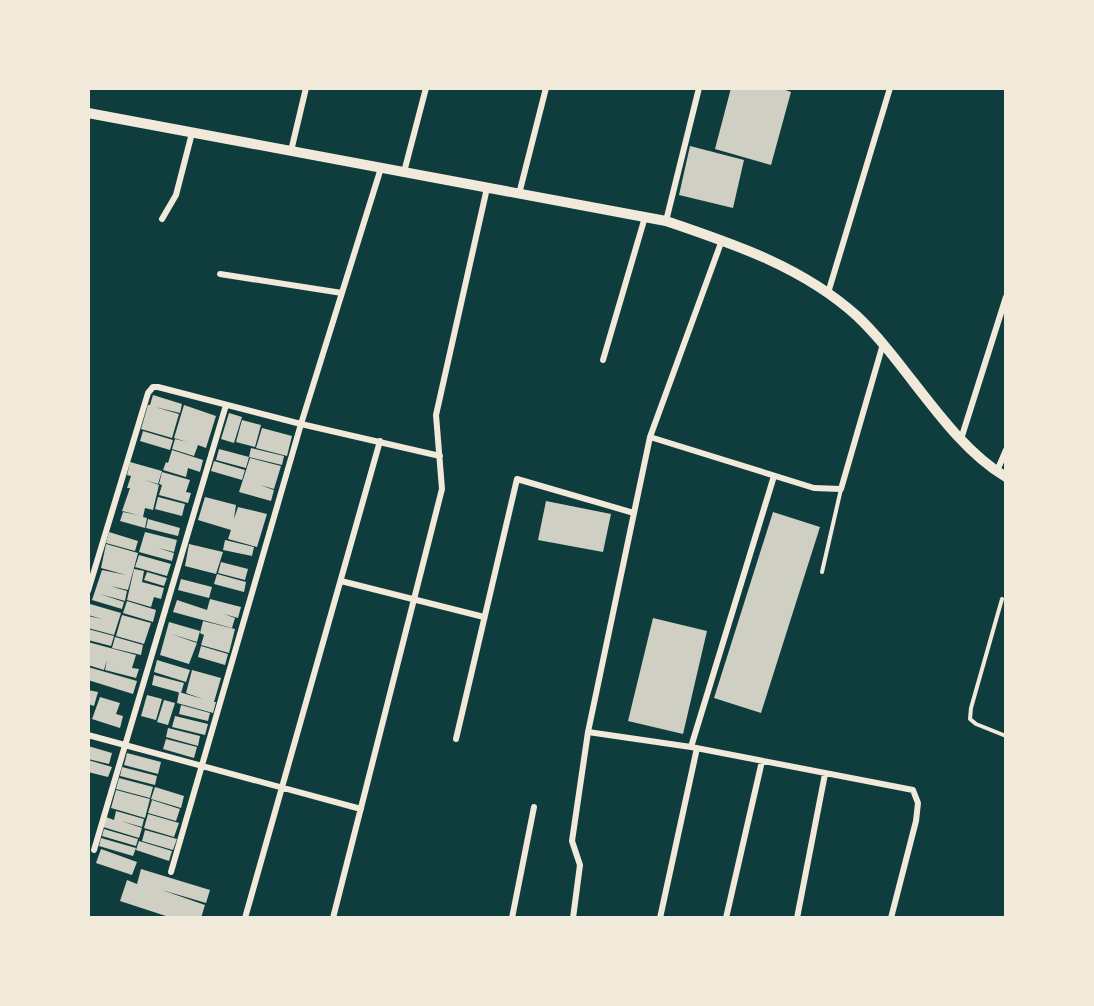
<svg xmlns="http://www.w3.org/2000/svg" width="1094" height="1006" font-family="'Zilla Slab',serif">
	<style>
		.building { fill: #cfcfc3 }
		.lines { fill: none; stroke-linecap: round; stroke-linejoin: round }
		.service { stroke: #f1e9da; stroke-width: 4 }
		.minor { stroke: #f1e9da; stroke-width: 6 }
		.tertiary { stroke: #f1e9da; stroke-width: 10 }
	</style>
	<rect width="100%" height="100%" fill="#0f3d3e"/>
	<!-- building -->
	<path class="building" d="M731,88H780L791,92L771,165L715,149Z
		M690,146L744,160L733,208L679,195Z
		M153,395L182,404L180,413L155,407L179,414L172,438L141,429L148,405H150Z
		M184,405L216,416L206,448L198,445L194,456L172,449L175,439L187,442L174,438Z
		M229,413L242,417L234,443L221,439Z
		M242,420L261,425L255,447L236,442Z
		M262,428L292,436L287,456L256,448Z
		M143,431L173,440L170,450L140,441Z
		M251,448L284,456L282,465L249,457Z
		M219,449L249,457L246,468L216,460Z
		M172,450L203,460L200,472L188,468L186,477L163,470L166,462L168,463Z
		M250,458L281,466L274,489L260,485L274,490L271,501L239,492Z
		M214,461L245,470L242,480L211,471Z
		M130,462L162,471L158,484L145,480L159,485L153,510L145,508L143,517L147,518L145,528L120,521L123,512L138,515L122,511L130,488H127L131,476L127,475Z
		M162,472L190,480L186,492L191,493L188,503L159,495L162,485L159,484Z
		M158,497L185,504L182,516L155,509Z
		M205,497L236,505L234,519L238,507L267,514L257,547L228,539L231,530L198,520Z
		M546,501L611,514L603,552L538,540Z
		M773,512L820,527L761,713L714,698Z
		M148,519L180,528L178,536L146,528Z
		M109,532L138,541L135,551L106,543Z
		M145,532L177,540L174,552L158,548L174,553L172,561L139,552Z
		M225,540L254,547L252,556L223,550Z
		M106,544L138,553L128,590L110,586L127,591L125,601L100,594L124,602L122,609L92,600L102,570L126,575L101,568Z
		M189,544L223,552L216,574L185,566Z
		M139,555L171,564L167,576L135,567Z
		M221,562L248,569L245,580L218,573Z
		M134,569L144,571L142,582L164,588L161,599L154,597L151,607L127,600Z
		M147,572L167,578L164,586L144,580Z
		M217,574L246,582L244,592L214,584Z
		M181,579L212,587L209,598L178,590Z
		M210,599L241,607L238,618L224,614L235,618L232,628L173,612L177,600L207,610Z
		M127,601L156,610L153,622L123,613Z
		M90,604L121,613L114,635L88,628V616L102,619L88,615Z
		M122,615L151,623L144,644L116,636Z
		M653,618L707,631L683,734L628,721Z
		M203,621L235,629L229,653L201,645L204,635L200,633Z
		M169,622L200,631L197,642L171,634L197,643L189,664L160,655Z
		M88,629L114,636L111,646L88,640Z
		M115,637L143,645L141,655L112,648Z
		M88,642L136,655L132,668L139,669L136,678L105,670L107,660L104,670L88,665Z
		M201,646L228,654L225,665L198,657Z
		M157,660L190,670L186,682L154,672Z
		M88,667L137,681L133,694L88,680Z
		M192,670L221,678L214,702H216L213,713L177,703L179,692L203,699L186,693Z
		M154,675L184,683L181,693L152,685Z
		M88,690L98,692L94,706L88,704Z
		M147,695L162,699L156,720L141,716Z
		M100,697L120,703L116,714L123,716L120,728L92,719Z
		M164,700L175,703L168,725L157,722Z
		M181,705L210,713L208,721L179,714Z
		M175,716L208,724L205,735L172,727Z
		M168,728L200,736L198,746L166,737Z
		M166,739L197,747L194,758L163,749Z
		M88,746L112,753L109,764L88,759Z
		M127,753L161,762L158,774L124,765Z
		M88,760L112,767L108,777L88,772Z
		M122,767L157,776L155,785L120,776Z
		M119,778L153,787L150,798L116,789Z
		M155,787L184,796L181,808L151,799Z
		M116,790L150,799L145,818L111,808Z
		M152,800L180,809L176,821L148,813Z
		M116,811L144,819L142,827L121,821L142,828L139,838L103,827L106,817L114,820Z
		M148,814L179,823L174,837L144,828Z
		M104,829L138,839L136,846L102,836Z
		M145,830L177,839L173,850L142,841Z
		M101,838L136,848L133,856L99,846Z
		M139,841L172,851L169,861L136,850Z
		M101,849L137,862L132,875L96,863Z
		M141,869L210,890L206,903L162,890L205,905L201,918H172L120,901L127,880L137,884Z"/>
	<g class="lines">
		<!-- service -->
		<path class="service" d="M822,572L841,489
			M1002,599L971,708L970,719L976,724L1006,736"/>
		<!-- minor -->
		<path class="minor" d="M291,151L306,88
			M404,172L426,88
			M519,194L546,88
			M162,219L176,195L192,133
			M666,221L699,88
			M220,274L342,293
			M828,293L890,88
			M603,360L645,217
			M650,437L814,488L841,489L883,344
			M961,439L1006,297
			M997,471L1006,450
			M341,581L484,617
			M88,591L148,393L153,387H158L301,424L440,456
			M588,732L691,747L913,790L918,803L916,821L891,918
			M88,735L361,809
			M456,739L517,479L634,513
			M691,747L774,476
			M94,850L226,405
			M171,872L301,424L381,168
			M245,918L380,441
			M333,918L442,489L436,415L487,188
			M512,918L534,807
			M573,918L580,865L572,841L588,732L650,437L722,240
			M660,918L697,748
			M726,918L762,761
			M797,918L825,774"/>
		<!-- tertiary -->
		<path class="tertiary" d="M88,113L666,221C734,244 803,267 857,316C907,363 947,442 1006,477"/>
	</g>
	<!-- border -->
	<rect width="1094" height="1006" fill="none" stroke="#f1e9da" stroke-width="180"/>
</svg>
